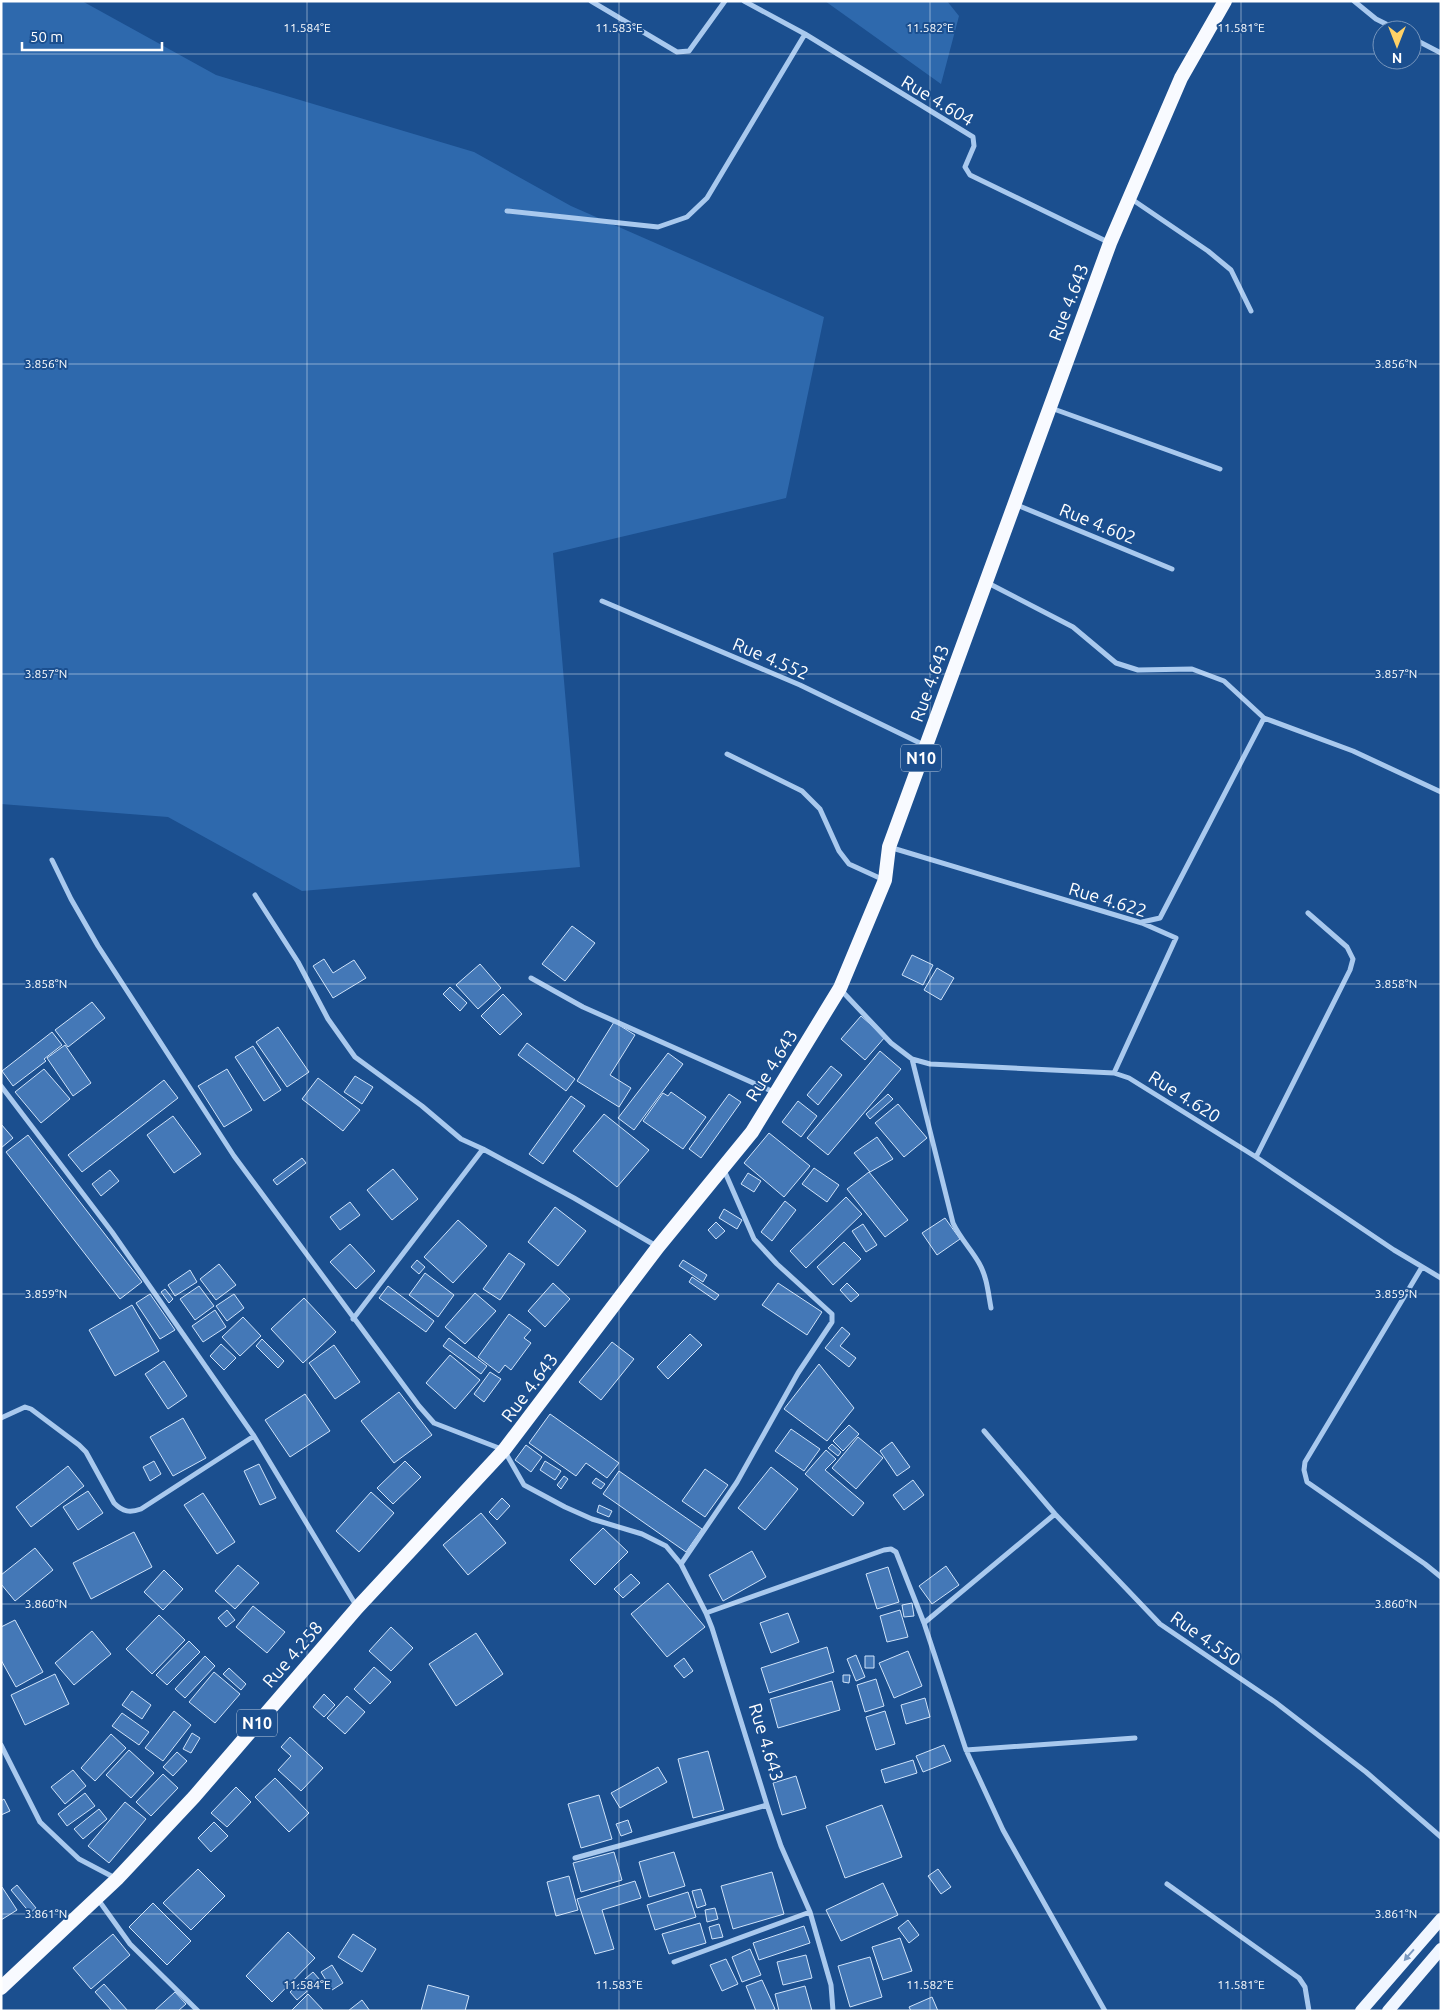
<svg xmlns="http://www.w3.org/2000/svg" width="1442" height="2012" font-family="Ubuntu,sans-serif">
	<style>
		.green { fill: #2e69ad }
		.building { fill: #4478b7; stroke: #cfe3fa }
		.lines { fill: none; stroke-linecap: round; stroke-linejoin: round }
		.minor { stroke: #a9c9ee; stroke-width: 5 }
		.primary { stroke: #f0f6ff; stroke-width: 12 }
		.trunk { stroke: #f8faff; stroke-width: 14 }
		.oneway { fill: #7b9ac1 }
		.ticks { fill: none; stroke: #fff; stroke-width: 1; stroke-opacity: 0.45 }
		.labels { text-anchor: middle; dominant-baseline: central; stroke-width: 4; stroke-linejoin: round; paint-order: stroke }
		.shield { fill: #1b4f8f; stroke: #bbcadd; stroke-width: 1 }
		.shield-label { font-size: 16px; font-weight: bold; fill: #fff }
		.street-label { font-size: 18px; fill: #fff; stroke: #1b4f8f }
		.ticks-label { font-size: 12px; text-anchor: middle; fill: #fff; stroke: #1b4f8f; stroke-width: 4; stroke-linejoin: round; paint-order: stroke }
	</style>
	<rect width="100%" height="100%" fill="#1b4f8f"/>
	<!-- green -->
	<path class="green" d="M1,1H82L216,75L474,152L571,206L824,317L786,498L553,553L580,867L302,891L168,817L1,804Z
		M825,1H947L959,16L941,84Z"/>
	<!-- building -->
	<path class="building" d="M572,926L595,943L565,981L542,964Z
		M912,955L933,965L923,985L902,975Z
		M324,959L333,973L354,960L366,978L333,998L313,966Z
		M480,964L501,988L478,1009L456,985Z
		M937,968L954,978L941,1000L924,990Z
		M450,987L467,1003L460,1011L443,994Z
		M503,994L522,1014L500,1035L481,1016Z
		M92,1002L105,1018L68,1047L55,1030Z
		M861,1016L885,1037L865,1060L841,1039Z
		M614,1022L635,1035L610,1075L631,1088L619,1107L577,1081Z
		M278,1027L309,1072L287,1087L256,1042Z
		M52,1032L62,1045L44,1059L46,1061L13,1086L2,1071Z
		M527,1043L575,1079L566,1091L518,1055Z
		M65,1045L91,1083L73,1096L47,1058Z
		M253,1046L281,1090L264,1101L235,1057Z
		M880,1051L901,1069L828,1155L807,1138Z
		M668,1053L683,1064L634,1130L618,1118Z
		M831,1066L842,1075L818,1105L807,1095Z
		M44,1069L70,1099L41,1123L15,1092Z
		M227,1069L252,1110L224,1127L198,1086Z
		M355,1076L373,1087L362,1104L344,1092Z
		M318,1078L360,1110L343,1131L302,1099Z
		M164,1080L178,1098L82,1172L68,1155Z
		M671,1092L706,1117L683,1149L643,1121L663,1093L668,1096Z
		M729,1094L741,1102L701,1158L689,1149Z
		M888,1094L893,1099L870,1119L866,1114Z
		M571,1096L585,1106L543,1164L529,1154Z
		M798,1101L817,1116L801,1137L782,1122Z
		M898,1104L927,1138L904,1157L875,1123Z
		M604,1114L649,1150L617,1187L573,1151Z
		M173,1116L201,1154L174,1173L147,1135Z
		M1,1124L13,1138L1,1148Z
		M769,1133L810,1166L784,1197L744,1163Z
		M28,1135L142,1282L120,1299L6,1152Z
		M877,1137L893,1159L870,1172L854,1153Z
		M302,1158L306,1163L277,1185L273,1180Z
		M814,1168L839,1185L827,1202L802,1184Z
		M393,1169L418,1199L392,1220L367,1190Z
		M110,1170L119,1181L101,1196L92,1184Z
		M869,1172L908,1220L885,1237L847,1189Z
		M748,1173L761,1181L754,1192L741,1184Z
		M846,1197L862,1214L806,1268L790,1251Z
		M785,1201L796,1210L772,1241L761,1232Z
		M350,1202L360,1215L340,1230L330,1217Z
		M555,1207L586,1231L558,1266L528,1242Z
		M724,1209L742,1220L737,1229L719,1218Z
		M945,1218L960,1239L937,1255L922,1233Z
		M458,1220L487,1246L453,1283L424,1257Z
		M716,1222L725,1231L716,1239L708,1230Z
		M863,1224L877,1245L866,1252L852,1231Z
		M844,1242L861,1259L833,1285L817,1267Z
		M350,1244L375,1271L356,1289L330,1262Z
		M509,1253L525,1264L500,1300L483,1289Z
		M417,1260L425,1267L419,1274L411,1267Z
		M683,1260L707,1275L703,1282L679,1266Z
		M219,1264L236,1285L216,1300L200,1279Z
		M190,1270L197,1282L175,1296L168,1285Z
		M425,1273L454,1295L438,1317L409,1295Z
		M692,1277L719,1295L715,1300L689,1282Z
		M553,1283L570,1299L545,1327L528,1311Z
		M778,1283L822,1312L807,1335L762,1305Z
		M847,1283L859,1295L851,1302L840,1290Z
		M199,1286L214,1306L195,1320L180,1299Z
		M388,1286L434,1321L426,1332L379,1298Z
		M165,1289L173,1299L169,1303L161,1292Z
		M475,1293L496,1311L465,1344L445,1327Z
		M150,1294L175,1330L160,1339L136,1303Z
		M234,1294L244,1308L227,1321L216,1306Z
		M304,1298L336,1332L303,1363L271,1329Z
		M132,1305L159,1351L115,1376L89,1330Z
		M215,1310L226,1327L203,1342L192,1326Z
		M509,1314L531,1330L524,1338L531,1343L511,1370L505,1365L499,1373L478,1357Z
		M243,1317L261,1336L240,1356L222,1337Z
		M842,1327L850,1334L840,1346L856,1358L849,1367L825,1348Z
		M690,1334L702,1345L668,1379L657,1367Z
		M449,1338L487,1366L481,1374L443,1346Z
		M262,1339L284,1361L278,1368L256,1346Z
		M612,1342L634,1359L601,1400L579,1382Z
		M221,1344L236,1358L224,1370L210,1356Z
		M334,1345L360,1382L335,1399L309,1363Z
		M450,1355L480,1380L455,1409L426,1383Z
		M164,1361L187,1396L168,1409L145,1374Z
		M819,1364L854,1408L827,1441L784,1409Z
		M490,1372L501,1379L484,1402L474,1394Z
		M399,1392L432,1435L394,1463L361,1421Z
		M305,1394L330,1431L290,1457L265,1420Z
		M550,1414L619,1463L607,1478L586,1463L576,1476L529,1443Z
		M183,1418L206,1458L173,1476L150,1437Z
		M849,1425L859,1434L843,1451L833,1441Z
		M791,1429L820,1449L804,1471L775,1451Z
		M858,1437L883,1458L856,1489L832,1468Z
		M892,1442L910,1467L897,1476L880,1451Z
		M832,1444L841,1452L838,1456L828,1448Z
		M526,1445L542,1457L531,1472L515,1460Z
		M826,1450L836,1459L825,1470L864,1503L853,1516L805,1474Z
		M154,1461L161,1474L150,1481L143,1467Z
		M405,1461L421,1477L393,1504L377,1488Z
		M545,1461L561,1471L555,1480L540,1470Z
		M259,1464L276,1498L260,1505L244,1471Z
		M68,1466L84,1486L31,1527L16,1507Z
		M771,1467L798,1489L765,1530L738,1508Z
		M705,1469L728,1485L705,1517L682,1501Z
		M619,1471L702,1529L686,1552L603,1494Z
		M564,1476L568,1479L561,1489L557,1485Z
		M596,1478L605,1484L601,1489L592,1483Z
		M913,1480L924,1495L904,1510L893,1495Z
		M88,1491L103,1513L78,1530L63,1507Z
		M371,1492L394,1513L359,1552L336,1531Z
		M203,1493L235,1542L217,1554L184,1505Z
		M502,1498L510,1506L497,1520L489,1512Z
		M599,1505L612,1511L609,1517L597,1512Z
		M481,1513L506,1543L468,1575L443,1545Z
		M603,1528L628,1552L595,1585L570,1560Z
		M134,1532L152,1567L91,1599L73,1563Z
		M35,1548L53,1570L15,1601L1,1584V1575Z
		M752,1551L766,1577L723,1601L709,1575Z
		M238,1565L259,1583L235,1609L215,1591Z
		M946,1566L959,1585L932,1604L919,1586Z
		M888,1567L899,1602L877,1609L866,1574Z
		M164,1570L183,1589L163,1610L144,1592Z
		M631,1574L640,1583L623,1598L614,1589Z
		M668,1583L705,1627L667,1657L631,1614Z
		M912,1603L914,1616L904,1617L902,1605Z
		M253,1606L285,1632L267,1653L236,1627Z
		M227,1610L235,1620L226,1627L218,1618Z
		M900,1610L908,1637L887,1642L880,1616Z
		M788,1613L799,1642L771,1653L760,1623Z
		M159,1615L185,1640L152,1674L126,1649Z
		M15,1620L43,1672L16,1687L1,1660V1627Z
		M391,1627L413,1648L391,1671L369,1651Z
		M92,1631L111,1654L74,1685L55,1663Z
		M476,1633L503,1674L456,1706L429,1664Z
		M189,1641L200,1652L167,1685L156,1675Z
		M827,1647L834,1672L769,1693L761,1668Z
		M908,1651L922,1686L894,1698L879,1663Z
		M856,1655L865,1677L856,1681L847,1659Z
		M205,1656L215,1666L185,1698L175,1689Z
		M865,1656H874V1668H865Z
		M684,1658L693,1671L684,1678L674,1666Z
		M374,1667L391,1682L370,1704L354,1689Z
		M229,1668L246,1684L241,1690L223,1674Z
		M214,1672L240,1694L215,1723L189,1702Z
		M55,1674L69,1704L25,1725L11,1695Z
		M843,1675H850L849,1683L843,1682Z
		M876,1679L884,1706L865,1712L857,1685Z
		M832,1681L840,1710L778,1728L770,1699Z
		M132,1691L151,1705L142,1719L122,1705Z
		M324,1694L335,1705L324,1717L313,1707Z
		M347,1696L365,1712L345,1734L327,1718Z
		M925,1698L930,1717L906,1724L901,1705Z
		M174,1711L191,1725L163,1761L145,1748Z
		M885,1711L895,1744L876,1750L866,1717Z
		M122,1713L149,1732L139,1745L112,1726Z
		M192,1733L200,1738L191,1753L183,1749Z
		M111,1734L126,1748L95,1781L81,1768Z
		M290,1737L323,1768L301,1791L278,1770L291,1756L281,1747Z
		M944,1745L951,1761L923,1772L916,1756Z
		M129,1750L154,1773L131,1798L106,1775Z
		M708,1751L724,1810L693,1818L678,1759Z
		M177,1752L187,1761L173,1776L163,1767Z
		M913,1760L917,1773L885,1783L881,1770Z
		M658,1767L667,1782L620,1808L611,1793Z
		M73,1770L86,1786L65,1804L51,1787Z
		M163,1774L178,1788L151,1816L136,1802Z
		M796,1776L806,1808L782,1815L773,1783Z
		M275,1778L309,1813L289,1832L255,1797Z
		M236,1787L251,1802L227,1827L211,1813Z
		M85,1793L95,1806L67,1826L58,1814Z
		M599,1795L612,1839L581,1848L568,1804Z
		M4,1799L10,1811L1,1815V1801Z
		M125,1802L146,1819L109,1863L88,1846Z
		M882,1805L902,1857L845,1878L826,1826Z
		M99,1809L107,1819L83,1839L74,1829Z
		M628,1820L632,1832L621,1836L616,1824Z
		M214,1822L228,1836L211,1852L198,1838Z
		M614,1852L622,1880L581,1892L573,1863Z
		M674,1852L685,1886L649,1897L639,1862Z
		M198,1869L225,1896L191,1930L163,1903Z
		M938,1869L951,1887L941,1894L928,1876Z
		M772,1872L784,1914L733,1929L721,1886Z
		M569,1876L578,1910L556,1916L547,1882Z
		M635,1881L641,1898L602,1910L614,1949L595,1954L577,1899Z
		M883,1883L898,1915L841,1941L826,1910Z
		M17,1885L36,1908L30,1913L11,1890Z
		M2,1887L17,1910L1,1920V1888Z
		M701,1889L706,1905L697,1908L692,1891Z
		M688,1892L696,1917L655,1930L647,1905Z
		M153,1903L191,1941L167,1965L129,1927Z
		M715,1908L718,1919L707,1922L705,1910Z
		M908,1920L919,1935L909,1943L898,1928Z
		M700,1923L706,1943L669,1954L662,1934Z
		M719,1924L723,1937L712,1939L709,1927Z
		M804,1926L810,1943L759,1960L753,1943Z
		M288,1932L315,1958L272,2002L246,1976Z
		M113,1934L130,1955L91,1989L73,1968Z
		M353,1934L376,1949L362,1972L338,1957Z
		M900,1938L912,1971L883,1980L872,1947Z
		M750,1949L761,1975L742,1982L732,1957Z
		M806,1955L812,1978L783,1985L777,1962Z
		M870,1957L882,1997L850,2007L838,1966Z
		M726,1959L738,1984L722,1991L710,1965Z
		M332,1965L343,1983L332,1990L321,1972Z
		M313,1972L320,1980L297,2000L290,1992Z
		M762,1980L775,2009L771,2011H756L746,1986Z
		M104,1984L128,2011H112L95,1992Z
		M428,1985L469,1996L465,2011H421Z
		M805,1986L812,2011H779L775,1994Z
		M175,1992L186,2004L178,2011H154Z
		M308,1994L324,2011H291Z
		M932,1997L938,2011H911L909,2007Z
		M362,2000L370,2011H348Z"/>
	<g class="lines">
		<!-- minor -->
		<path class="minor" d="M591,1L677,52L689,51L725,1
			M744,1L805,34L973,137L974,146L965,167L970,175L1110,243
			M1354,1L1376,19L1398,30
			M1412,38L1441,53
			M1130,198L1208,251L1231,270L1251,311
			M507,211L658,227L687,217L707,198L805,34
			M1051,408L1220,469
			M1017,505L1172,569
			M986,582L1073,627L1116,663L1138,670L1192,669L1224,681L1264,718L1353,751L1441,792
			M602,601L800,685L926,746
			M727,754L802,791L820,809L839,851L849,864L884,880
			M889,847L1142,923L1176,938L1114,1073
			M52,860L71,899L98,946L234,1156L419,1406L434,1423L504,1450L524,1485L565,1507L592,1519L642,1534L666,1546L681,1564L706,1613L712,1628L767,1805L781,1846L810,1912L831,1985L833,2011
			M255,895L298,962L328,1019L355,1057L422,1106L461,1139L483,1149
			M1142,922L1160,918L1264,718
			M531,978L583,1007L776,1093
			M840,989L891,1043L912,1059L930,1064L1114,1073L1129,1078L1256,1157L1350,970L1353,959L1347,947L1308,913
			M912,1059L953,1223C960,1238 971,1249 979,1263C987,1277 988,1292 991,1308
			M1,1086L112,1232L254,1436L357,1607
			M1256,1157L1394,1250L1441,1278
			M1422,1267L1305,1462L1304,1470L1307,1482L1425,1564L1441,1577
			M353,1319L483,1149L574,1198L658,1247
			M1,1418L25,1407L31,1409L79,1445L86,1452L114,1503C123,1512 130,1513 141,1509L254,1436
			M984,1431L1055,1514L1160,1624L1275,1702L1366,1772L1441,1837
			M681,1564L737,1482L798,1373L832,1322V1314L777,1264L754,1239L724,1170
			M706,1613L884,1550L891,1549L896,1552L924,1623L966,1750L1003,1830L1105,2011
			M924,1623L1055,1514
			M1,1745L40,1822L79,1859L117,1879
			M966,1750L1135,1738
			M575,1858L767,1805
			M1167,1884L1299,1978L1305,1987L1309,2011
			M97,1898L130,1944L198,2011
			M674,1962L810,1912"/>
		<!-- primary -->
		<path class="primary" d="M1361,2011L1441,1919
			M1388,2011L1441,1949"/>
		<!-- trunk -->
		<path class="trunk" d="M1,1988L117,1879L194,1797L357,1608L504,1450L658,1247L752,1132L840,988L885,880L889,847L1110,243L1181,78L1225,1"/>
	</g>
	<!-- one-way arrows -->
	<defs><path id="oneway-solid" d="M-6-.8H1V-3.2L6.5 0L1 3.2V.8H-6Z" transform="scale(1.25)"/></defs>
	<use class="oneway" href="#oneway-solid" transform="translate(1409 1955) rotate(131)"/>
	<!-- ticks -->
	<path class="ticks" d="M307,1V2011M619,1V2011M930,1V2011M1241,1V2011M1,54H1382M1412,54H1441M1,364H1441M1,674H1441M1,984H1441M1,1294H1441M1,1604H1441M1,1914H1441"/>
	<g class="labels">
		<!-- shield labels -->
		<g class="shield">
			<rect x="901" y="744.5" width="40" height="27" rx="4"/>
			<rect x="237" y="1709.5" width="40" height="27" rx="4"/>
		</g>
		<g class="shield-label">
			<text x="921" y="758">N10</text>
			<text x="257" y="1723">N10</text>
		</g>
		<!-- street labels -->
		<g class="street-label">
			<text transform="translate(938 100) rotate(31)">Rue 4.604</text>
			<text transform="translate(1068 302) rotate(-69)">Rue 4.643</text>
			<text transform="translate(1098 523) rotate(22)">Rue 4.602</text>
			<text transform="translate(771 658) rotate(23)">Rue 4.552</text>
			<text transform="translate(929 683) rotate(-70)">Rue 4.643</text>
			<text transform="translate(1108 899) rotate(17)">Rue 4.622</text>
			<text transform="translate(771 1065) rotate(-58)">Rue 4.643</text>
			<text transform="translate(1185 1096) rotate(32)">Rue 4.620</text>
			<text transform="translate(529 1387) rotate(-53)">Rue 4.643</text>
			<text transform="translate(1206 1638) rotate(35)">Rue 4.550</text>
			<text transform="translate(292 1654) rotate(-49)">Rue 4.258</text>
			<text transform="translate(767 1742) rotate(73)">Rue 4.643</text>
		</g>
	</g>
	<g class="ticks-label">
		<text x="307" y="32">11.584°E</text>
		<text x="619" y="32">11.583°E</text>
		<text x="930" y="32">11.582°E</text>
		<text x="1241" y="32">11.581°E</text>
		<text x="1396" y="368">3.856°N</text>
		<text x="46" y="368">3.856°N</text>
		<text x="1396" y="678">3.857°N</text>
		<text x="46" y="678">3.857°N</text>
		<text x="1396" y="988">3.858°N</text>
		<text x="46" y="988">3.858°N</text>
		<text x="1396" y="1298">3.859°N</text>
		<text x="46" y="1298">3.859°N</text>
		<text x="1396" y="1608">3.860°N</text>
		<text x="46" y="1608">3.860°N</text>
		<text x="46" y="1918">3.861°N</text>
		<text x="1396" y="1918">3.861°N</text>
		<text x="307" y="1989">11.584°E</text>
		<text x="619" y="1989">11.583°E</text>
		<text x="930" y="1989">11.582°E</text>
		<text x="1241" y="1989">11.581°E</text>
	</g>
	<!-- border -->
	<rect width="1442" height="2012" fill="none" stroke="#ffffff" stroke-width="5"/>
	<!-- north arrow -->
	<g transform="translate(1397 45) rotate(180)"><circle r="24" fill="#1b4f8f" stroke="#7695bc"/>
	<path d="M0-4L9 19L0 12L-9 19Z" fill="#ffd166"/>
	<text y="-8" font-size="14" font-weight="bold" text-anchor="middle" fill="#ffffff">N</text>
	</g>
	<!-- scale -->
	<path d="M22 42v8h140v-8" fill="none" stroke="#ffffff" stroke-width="2.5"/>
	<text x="30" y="42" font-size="15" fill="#ffffff" stroke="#1b4f8f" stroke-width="4" paint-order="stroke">50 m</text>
</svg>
